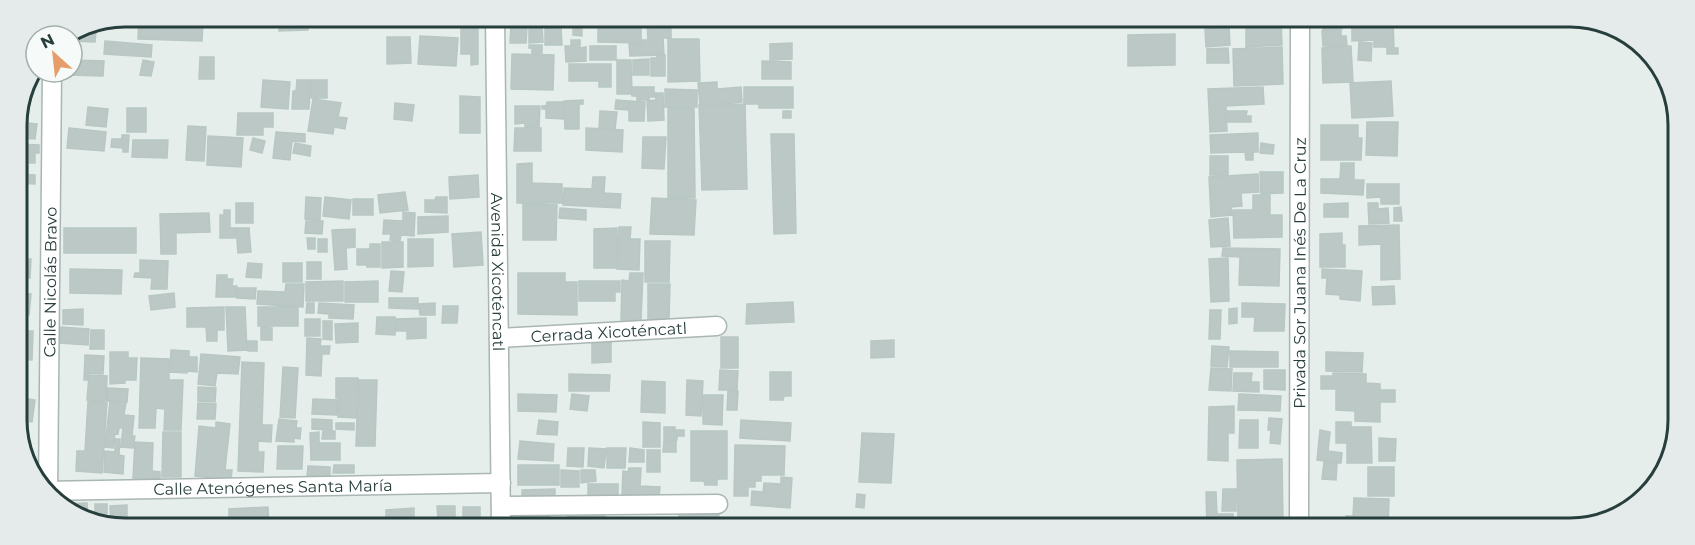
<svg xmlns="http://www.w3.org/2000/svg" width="1695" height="545" font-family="Montserrat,sans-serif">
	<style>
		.building { fill: #bbc8c5; stroke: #b8c7c3; stroke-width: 1.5 }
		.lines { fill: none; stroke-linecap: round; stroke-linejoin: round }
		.minor-casing { stroke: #a9b6b3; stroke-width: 21 }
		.minor { stroke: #fff; stroke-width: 18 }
		.labels { text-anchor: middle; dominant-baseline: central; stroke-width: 4.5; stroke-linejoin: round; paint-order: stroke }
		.street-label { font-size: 16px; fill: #263e3c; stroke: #f6faf9 }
		.rim { fill: none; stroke: #263e3c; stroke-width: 3 }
	</style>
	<rect width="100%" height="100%" fill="#e6eeeb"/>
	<!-- building -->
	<path class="building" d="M279,17H308V30L279,31Z
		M311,17H330V26L310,25Z
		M355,17H367V24H355Z
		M369,17H387V23L369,22Z
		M461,17H478V64L471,65V54H461Z
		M139,18L203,20L202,41L138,39Z
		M514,18H545V24H514Z
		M577,18H630V19H577Z
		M1060,19H1096V25H1060Z
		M1205,19H1229L1228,23H1205Z
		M1246,19H1281L1282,45L1246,47Z
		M1323,20H1342V29L1323,30Z
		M1352,20H1393L1394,48H1398V54H1387V47H1374V40L1352,41Z
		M671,21V38H663L664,55L630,56L629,44H642V40H648L647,22Z
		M97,22L95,42L72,41V36H67L84,25Z
		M511,26L527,27L526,43H510Z
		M529,26H542L543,42L529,43Z
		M561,27L562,45H545V28Z
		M598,27H641V43L598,42Z
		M1229,27L1230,45L1206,47L1205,29Z
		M573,28H582V36L573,35Z
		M1341,30V36H1346L1347,46H1323L1322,31Z
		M1175,34V65L1128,66V35Z
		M420,36L458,38L456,66L418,64Z
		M387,37H410L411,63L387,64Z
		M668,39H699L700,81L668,82Z
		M571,40H580V48L586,47V61L566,62L565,46H571Z
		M105,41L152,45L151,57L104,54Z
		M1359,42L1372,43L1371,61L1358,60Z
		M792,43V59L770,60V44Z
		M529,45H542V53H532V48H529Z
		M590,46H616V60H590Z
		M1351,46L1353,82L1323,83L1322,48Z
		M72,47H80L79,56H72Z
		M1282,47L1283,84L1234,86L1233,49Z
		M1228,48L1229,63H1207V49Z
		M512,54L554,55L553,90L511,89Z
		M657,55H665V76H651V58H657Z
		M200,57H214V79H199Z
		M649,59V75H633V60Z
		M72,60L104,61L103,76L66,75V72H72Z
		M143,60L154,62L151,76L140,75Z
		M617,60H631L632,94H617Z
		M762,61L791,62V79H762Z
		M569,64H611V87H599V81H569Z
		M263,80L290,82L288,109L261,107Z
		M297,80H310L309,109H292L293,91H296Z
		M311,80H327V98H311Z
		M1391,81L1393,116L1352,118L1350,83Z
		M717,82V89L741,87L742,102L700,105L698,83Z
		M632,87H654V97H649V100H637V96H632Z
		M744,87H793V108H759V104H744Z
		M1263,87L1264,104L1226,106L1227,131L1210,132L1208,89Z
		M665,89L697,90V107H665Z
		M655,93H663L664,120L648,121L647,101L656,100Z
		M460,96L480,97V133H460Z
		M313,99L341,103L338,117L347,118L345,129L334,127L333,134L308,131Z
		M583,100V104H579V129H565L564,101Z
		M616,100L628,101V110L615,109Z
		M629,101L645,102L644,121H629Z
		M547,102H564V119L546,118V109H542V106H546Z
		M395,103L414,105L412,121L394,119Z
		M745,104L747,189L702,190L699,105Z
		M515,106H540L539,127H525V123L515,124Z
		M88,107L108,109L106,127L86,125Z
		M127,108H146V132H127Z
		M668,108H694L695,198H668Z
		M600,111L617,112L615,129L599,128Z
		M783,111H791V118H783Z
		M1227,111H1247L1246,116H1251V122H1227Z
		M238,113H273V127H263V135H237Z
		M17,122L37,124L35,139L17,138Z
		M1367,122H1398L1397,156L1366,155Z
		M1321,125H1358V138H1362L1361,160H1321Z
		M188,126L206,127L204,161L186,160Z
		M69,128L106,132L104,151L67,148Z
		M515,128H541V151H514Z
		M586,128L623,130L622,152L586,150Z
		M276,132L305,134V142L292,141L290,160L273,158Z
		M1258,133V152H1253V160H1246L1245,152L1211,153L1210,135Z
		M771,134H794L796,233L774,234Z
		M122,135H129L128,152H123V148L111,147L112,139H122Z
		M208,136L243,138L241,167L207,165Z
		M643,137H666L664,169L642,168Z
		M253,138L265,141L262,153L250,150Z
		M133,140H168L167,158L132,157Z
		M295,143L311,146L310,156L293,153Z
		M1261,143L1274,145L1273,154L1260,153Z
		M18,144L39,145V153H35V163H17Z
		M1210,156H1228V175H1210Z
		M532,163V183L562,184V203H517V164Z
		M1341,163H1354V180H1364L1363,195L1321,193V179H1340Z
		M17,165L28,166V173H17Z
		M1260,172H1283V193L1261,194Z
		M17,174L35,175V184L17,183Z
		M1258,174L1259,192L1241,193L1242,206L1231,207L1232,215L1211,217L1209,177Z
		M478,175L479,197L450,199L449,177Z
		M593,177H605L604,193L621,194L620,208L563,205L564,188L592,189Z
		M1367,184H1399V204H1381V197L1367,198Z
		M405,192L408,210L380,213L378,195Z
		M1253,195H1270V215H1282V237L1234,238L1233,210H1253Z
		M306,197L321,198L320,220L305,219Z
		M325,197L351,200L349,219L323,216Z
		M436,197H447V213L425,212V200H435Z
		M652,198L696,200L694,235L650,234Z
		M353,199H373V215H353Z
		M236,203H253V223H236Z
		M1348,203V217H1324V204Z
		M1368,203H1378V209L1388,208L1389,223L1369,224Z
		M523,204L557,205L556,240H523Z
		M1401,207L1402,221H1394V208Z
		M560,208L586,210V220L559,218Z
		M224,210H230V228H235V238H220V215H224Z
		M403,212L415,213L414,236L401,235L400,241L390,240L391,234H383L384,220L403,221Z
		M209,213L210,232L176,233V254H161L160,214Z
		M448,216V232L418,234V217Z
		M1228,218L1230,246L1211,247L1209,220Z
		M306,221H323L322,234L305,233Z
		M1399,225L1400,279L1381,280V244L1359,245V226Z
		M619,227H631L630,239H640L639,270L617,269Z
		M64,228H136V253H64Z
		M236,228H249L251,252L238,253Z
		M617,228V268H594V229Z
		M355,229V247L346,248L347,269L335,270L332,230Z
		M481,232L483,265L454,267L452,234Z
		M1342,233V245H1345V267H1320V234Z
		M307,238H315V249H308Z
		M318,239H327V252H318Z
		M408,239H433V266L408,267Z
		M645,241H670L669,282H645Z
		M382,242H403V267L382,268Z
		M370,244H380V267H367V265H357V249H370Z
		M1223,248L1280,249L1279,286L1239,285L1240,257L1222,256Z
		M1228,258L1229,301L1211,302L1209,259Z
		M18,259H31L30,278H18Z
		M140,260L168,261L167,289H151L152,278L134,277L135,273H140Z
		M307,262H321V279H307Z
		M248,263L262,264L261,278L246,277Z
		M283,263H302V282H283Z
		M70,269L122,270L121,294L70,293Z
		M1322,269L1362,271L1360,301L1340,299V295L1326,294L1327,278H1322Z
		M391,271L404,272L402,292L389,291Z
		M518,273H565V282H577V315L518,314Z
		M630,273H643L641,320H621L622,280L629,281Z
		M217,275H227V279H233L232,286H237L236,297H216Z
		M343,281V301H306V282Z
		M378,281V302H345V282Z
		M579,281H620V292H615V301H579Z
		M286,284H304L303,307L257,304L258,291L285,292Z
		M648,284H670L669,320L648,319Z
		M1394,286L1395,304L1373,305L1372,287Z
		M238,288H256L255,299L237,298Z
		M18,293L31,294L29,315L18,314Z
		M174,293L175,307L151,310L149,296Z
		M389,298H418V309L389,308Z
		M793,302L794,322L746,324L747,304Z
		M307,303H314V313H306Z
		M319,303L354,305L353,319L329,318V314L318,313Z
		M435,303V315H420L419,304Z
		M1242,303L1285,304L1284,331H1254L1255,317H1242Z
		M443,306H458L457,323H442Z
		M224,307V330H217V341H207L206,327H187V308Z
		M226,307H245L247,350L228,351Z
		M258,307H298V326H258Z
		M1237,308V323L1229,324V309Z
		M83,309V325L63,324V310Z
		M1210,310H1221L1220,339H1209Z
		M377,317H395V335L376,334Z
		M426,318V338L407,339V331H396V319Z
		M305,319H320V336H305Z
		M18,320H24V326H18Z
		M323,321H332V340L323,339Z
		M358,323V342L336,343L335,324Z
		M61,327L89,329L88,345L60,343Z
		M261,327L272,328V340H261Z
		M91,330H104V349H90Z
		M18,331H33L32,360L18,359Z
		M721,337H738V368H721Z
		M307,338L321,339L320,346H330L329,354H322L321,376L306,375Z
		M592,339H611V362L592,363Z
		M894,340V357L871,358V341Z
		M248,341H257V351H248Z
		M1212,346L1229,347L1227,367L1211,366Z
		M171,350L189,351V357H197V372L187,371V373L170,372Z
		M1230,351L1278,352V367H1230Z
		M110,352H128V358H137L136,380H125V383L110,384Z
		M1326,352L1363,353L1362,372L1326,371Z
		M201,354L240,357L238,374L217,373L215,386L198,384Z
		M85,355L104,356L103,374L88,373V380H84Z
		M141,358L169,359V380H183L181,430H164L165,409L156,408L155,428H139Z
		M242,362L264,363L262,425H272L271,442L258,441V452H264L263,472L238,471Z
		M283,367L298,368L295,418L280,417Z
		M1211,368L1232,369L1231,391L1209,390Z
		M720,370L738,371L737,390H719Z
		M1264,370H1285V390L1264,389Z
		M770,372H791V396H784L783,400H770Z
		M1234,373H1252L1251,382H1259V392L1233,391Z
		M1333,373L1366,374V383L1380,384V390H1395V402H1380V422L1355,421V411L1336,410V389H1321V376H1333Z
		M569,374L610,375L609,391H569Z
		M89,375L107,376L106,401L87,400Z
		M336,378H358L357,418L338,417L339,398H336Z
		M358,380H377L375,446H356Z
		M687,380L703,381L701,416L686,415Z
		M642,381L665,382V413L641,412Z
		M198,387L216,388L215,402L198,401Z
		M108,388L128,389L127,402L107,401Z
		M728,391H738L737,410H727Z
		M518,394L557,395L556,412L518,411Z
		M572,394L589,396L587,411L570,409Z
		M1239,394L1281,396L1280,411L1238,410Z
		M703,395H723L722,425L703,424Z
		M18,397L35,400L32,422L19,420L21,411L18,410Z
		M313,399L338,400L337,415L312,414Z
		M88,401L107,403L102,473L76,471L77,451H85Z
		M110,401L126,403L124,415L134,416L132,436H135L133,448L121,447L123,428H119L118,434L115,433L113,448L105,447Z
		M198,403L216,404L215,419H197Z
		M1234,406V433H1228V461L1208,460L1209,407Z
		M1269,418L1282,419L1280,444L1270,443L1271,430H1268Z
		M279,419L297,421L296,428H301L300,439L294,438V442L276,441Z
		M312,419L332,420V430L312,429Z
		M539,420L558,422L557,435L537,434Z
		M741,420L791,423L790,441L740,438Z
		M1240,420H1258V448H1239Z
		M216,422L230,424L225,470H232L231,480L195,476L199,426L216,428Z
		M643,422L660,423V447H643Z
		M1336,422H1351V427H1371L1372,463H1347V443H1336Z
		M336,423H354V430L336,429Z
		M664,427H675V430H684V436H677V440H664Z
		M1320,430L1330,432L1328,451L1342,453L1341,463L1317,460Z
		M18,431H23V440L19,441Z
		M323,431H335V439H322Z
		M691,431H727V479H717V485H705L704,481H691Z
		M163,432H181V477H162Z
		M319,432V443H340V460H311L310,433Z
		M862,433L894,434L891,483L859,482Z
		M1379,438L1396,439L1395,461H1379Z
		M115,439H120L119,455L124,456L123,474L104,472L105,451L115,452Z
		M520,441L554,444L553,461L518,459Z
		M664,441H676V452H663Z
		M135,442L153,443L152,471L160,472V479L133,478Z
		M735,445L785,446L784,475H761V481H755V487H748V496H734Z
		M278,446H303L302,469H277Z
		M568,448H584L583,467L567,466Z
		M589,448L606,449L604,468L588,466Z
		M607,448H626L625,468H607Z
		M630,448L644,450V462H629Z
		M647,450H660V472H647Z
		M1282,459L1283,520L1238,521L1237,460Z
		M1324,462L1337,463L1336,480L1322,479Z
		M334,465H354V473H333Z
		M518,465H559V485H518Z
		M308,466L330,467V477L307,476Z
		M1368,467H1394V496H1368Z
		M629,468H641L640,486L660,487L659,497L622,495L623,471L628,472Z
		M561,470L579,471V487H561Z
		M581,470H595L596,481L581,483Z
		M781,477L792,478L790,508L751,505L752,491L763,492L764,483L781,484Z
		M588,484H618V497H588Z
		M555,489V497L522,500V490Z
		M1223,489H1236V511H1222Z
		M1206,492H1216L1217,514H1233V523H1228V527H1207Z
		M857,494L865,495L864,508L856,507Z
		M1354,498L1389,499L1388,528H1346V516H1353Z
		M87,503L88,519L64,504Z
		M95,504H107V514H95Z
		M127,505V525H111L110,506Z
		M437,506H455V519H438Z
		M268,507L269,525H229V509Z
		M463,507H480V526H463Z
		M414,508V521L427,520V526L386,525V510Z
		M521,508L550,510V526H520Z
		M573,509H593V514H605V524L568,525V515L573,516Z
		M679,513L719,514L718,526H679Z
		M93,517L107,518L106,525H97L93,522Z
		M354,519H371V525H354Z
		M184,522H216V525H184Z
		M643,522H661V526H643Z"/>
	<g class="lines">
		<defs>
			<g id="minor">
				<path id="s1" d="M495,17L501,526"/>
				<path id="s2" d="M499,338L717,326"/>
				<path id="s3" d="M43,491L501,483"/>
				<path id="s4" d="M48,494L52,72"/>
				<path d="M501,506L718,504"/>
				<path id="s5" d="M1299,528L1300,20"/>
			</g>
		</defs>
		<!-- minor casing -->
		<use href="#minor" class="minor-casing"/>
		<!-- minor -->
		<use href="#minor" class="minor"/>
	</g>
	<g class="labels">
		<!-- street labels -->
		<g class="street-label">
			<text stroke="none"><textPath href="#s1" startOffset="255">Avenida Xicoténcatl</textPath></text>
			<text stroke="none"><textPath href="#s5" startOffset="255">Privada Sor Juana Inés De La Cruz</textPath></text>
			<text stroke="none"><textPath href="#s4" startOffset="212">Calle Nicolás Bravo</textPath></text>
			<text stroke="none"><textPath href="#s2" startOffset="110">Cerrada Xicoténcatl</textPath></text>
			<text stroke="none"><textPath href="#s3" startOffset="230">Calle Atenógenes Santa María</textPath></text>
		</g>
	</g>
	<!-- crop -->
	<path d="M0 0H1695V545H0ZM125 27H1570A98 98 0 0 1 1668 125V420A98 98 0 0 1 1570 518H125A98 98 0 0 1 27 420V125A98 98 0 0 1 125 27Z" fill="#e5ebea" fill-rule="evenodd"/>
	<path class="rim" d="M125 27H1570A98 98 0 0 1 1668 125V420A98 98 0 0 1 1570 518H125A98 98 0 0 1 27 420V125A98 98 0 0 1 125 27Z"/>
	<!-- north arrow -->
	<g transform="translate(54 54) rotate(333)"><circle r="28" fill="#f6faf9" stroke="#a3afad" stroke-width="1.5"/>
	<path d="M0-4.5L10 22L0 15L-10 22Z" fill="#e79d6a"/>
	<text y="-9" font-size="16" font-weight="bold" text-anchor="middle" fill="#263e3c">N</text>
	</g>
</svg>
